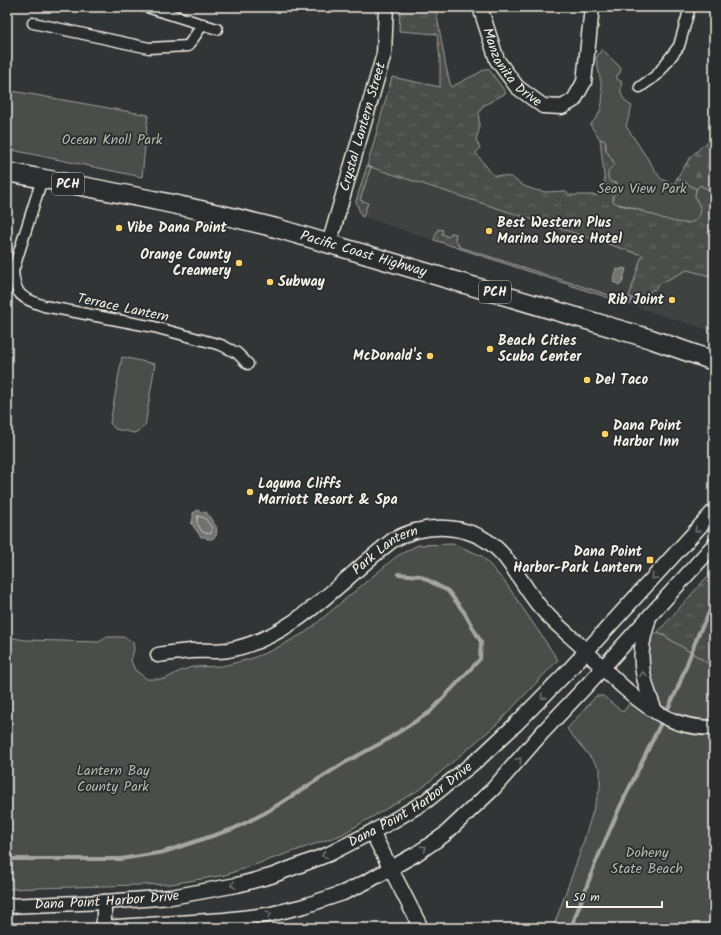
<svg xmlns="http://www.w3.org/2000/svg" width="721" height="935" font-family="Kalam,sans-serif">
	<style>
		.built { fill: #404242 }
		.grass { fill: url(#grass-tufts); stroke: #a09f9a }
		.forest { fill: url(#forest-firs); stroke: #a09f9a }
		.park { fill: #4b4d4c; stroke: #a09f9a }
		.garden { fill: url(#garden-dots); stroke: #a09f9a }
		.water { fill: #727370; stroke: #a6a5a0 }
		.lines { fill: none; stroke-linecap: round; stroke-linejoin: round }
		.shore { stroke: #c0bfb8; stroke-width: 1 }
		.stream { stroke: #a6a5a0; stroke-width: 4 }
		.street-casing { stroke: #f4f1e8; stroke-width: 13 }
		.secondary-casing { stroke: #f4f1e8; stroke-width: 17 }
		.highway-casing { stroke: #f4f1e8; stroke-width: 21 }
		.street { stroke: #2a2d2e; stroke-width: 10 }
		.secondary { stroke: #2a2d2e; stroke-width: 14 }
		.highway { stroke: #2a2d2e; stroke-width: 18 }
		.oneway { stroke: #71726f }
		.poi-dot { fill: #ffd166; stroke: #2a2d2e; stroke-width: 1.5 }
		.labels { text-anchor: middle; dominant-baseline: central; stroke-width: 3.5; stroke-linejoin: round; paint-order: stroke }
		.shield { fill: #2a2d2e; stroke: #b7b6b0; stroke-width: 1 }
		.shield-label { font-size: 13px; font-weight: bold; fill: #f4f1e8 }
		.street-label { font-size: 14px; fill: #f4f1e8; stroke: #2a2d2e }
		.park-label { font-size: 14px; fill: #b9b8b1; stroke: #2a2d2e }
		.poi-label { font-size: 14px; font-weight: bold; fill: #f4f1e8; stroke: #2a2d2e; text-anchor: start }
	</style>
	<defs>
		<pattern id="grass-tufts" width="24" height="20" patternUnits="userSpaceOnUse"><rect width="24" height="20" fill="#4b4d4c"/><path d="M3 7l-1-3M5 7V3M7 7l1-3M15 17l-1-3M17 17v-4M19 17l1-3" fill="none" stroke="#666766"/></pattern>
		<pattern id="forest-firs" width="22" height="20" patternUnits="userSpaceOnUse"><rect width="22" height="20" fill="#4b4d4c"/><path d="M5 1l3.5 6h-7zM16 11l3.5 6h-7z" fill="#666766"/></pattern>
		<pattern id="garden-dots" width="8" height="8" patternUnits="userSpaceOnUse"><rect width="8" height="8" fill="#4b4d4c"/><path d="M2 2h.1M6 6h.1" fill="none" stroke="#666766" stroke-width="1.8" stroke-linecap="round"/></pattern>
	</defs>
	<rect width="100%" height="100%" fill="#323535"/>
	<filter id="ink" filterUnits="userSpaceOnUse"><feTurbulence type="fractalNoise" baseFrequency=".025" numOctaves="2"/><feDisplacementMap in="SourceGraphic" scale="8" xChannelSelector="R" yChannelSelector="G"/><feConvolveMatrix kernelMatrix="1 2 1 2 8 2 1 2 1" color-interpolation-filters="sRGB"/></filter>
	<g filter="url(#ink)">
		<!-- built -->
		<path class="built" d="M367,166L642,255L629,297L640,301L641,299L653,289L655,290L659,284L687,270L714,277V323L712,331L598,295L361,216L356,201Z"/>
		<!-- grass -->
		<path class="grass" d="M442,7L436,10L446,67L451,87L488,68L506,93L483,106L479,113V130L476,140L480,148L476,153L493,175L511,177L524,186L535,190L546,192L565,191L570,195H598L607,187L605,185L600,139L606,141V150L615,164L609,174L608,178L614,183L619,184V190L613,196L619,205L629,207L677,222L696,200C694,193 695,190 700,185L709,190L713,195L714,277L687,270L659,284L654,290L653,289L641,299L640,301L629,297L642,255L367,166L392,77L440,87V59L437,34L399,31L400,8Z
			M714,569V667L658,632Z"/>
		<!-- forest -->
		<path class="forest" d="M714,138V196L709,190L700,185L696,189L677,178C688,159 695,150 714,138Z"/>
		<!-- park -->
		<path class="park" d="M602,49L621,68L620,73L617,75V79L622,82C619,92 622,101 632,106L626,126L661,179L674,184L677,178L696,189L695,196L701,210C700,218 694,223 686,223C673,224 644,211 631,207C625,205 619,205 613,202V196L618,190L619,187L617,183L610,182L608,178V171L615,164L606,150V141L600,139L590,125C611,106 600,83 596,58Z
			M7,90L148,115L142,177L7,149Z
			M122,357L155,364L145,426L135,433L115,429L110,423Z
			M454,544L482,556L505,582L558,660L497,724L422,788L341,835L225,875L171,884L7,889V637L25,640L99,642L107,637H124L133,642L134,650L131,661L135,670L147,679H165L180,671L192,667L222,666L250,659L273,650L306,632L397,556L418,545Z
			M658,632L714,667V928H553L580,853L600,788V769L567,729L596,696H603L623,712L648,679L645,665L651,637Z"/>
		<!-- garden -->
		<path class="garden" d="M367,166L371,167L360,200L368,203L363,217L361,216L356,201Z
			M438,229L443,230L442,234L449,237L451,233L456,234L455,239L460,247L618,298L628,301L629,297L632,298L630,305L434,240Z"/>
		<!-- water -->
		<path class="water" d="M622,268L626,269L622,283L620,285L613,282L617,269L621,270Z
			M198,510L202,513L204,512L207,513L217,528L216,529L217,530L216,536L212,539H207L206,537H201L191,523L193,522L192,520L193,519V513Z"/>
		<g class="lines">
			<!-- shore -->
			<path class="shore" d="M198,516L205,518L212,528L211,534L202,532L197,523Z"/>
			<!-- stream -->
			<path class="stream" d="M7,859H121L164,852L233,829L265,813L344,763L383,742L430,712L480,659L481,642L464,612L448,591L420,576L398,574
				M571,928L595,864L619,809L677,690L698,635L714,603"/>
			<defs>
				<path id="street" d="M147,7L217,29
					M33,23L149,48L188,46L203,24
					M640,87L657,75L679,46L690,7
					M7,267L13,271C15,296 22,298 44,306L154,327L221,345L237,353L248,364
					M13,271L42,179"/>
				<g id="secondary">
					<path id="s1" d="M480,7L497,60L517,87L543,106L562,107L574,100L584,82L592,7"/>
					<path id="s2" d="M329,244L384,54L386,7"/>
					<path d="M648,622C636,655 642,679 655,711"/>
					<path id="s3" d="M158,655C169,653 180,652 191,651C203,650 215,652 228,650C295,638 341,579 393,540C429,521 476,523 504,556C518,573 527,592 541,608C552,621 568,634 581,646C605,670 636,703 667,718C681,725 698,728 714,728"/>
					<path d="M372,832L421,928"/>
					<path d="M104,902V928"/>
					<path id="s4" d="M7,906L104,902L171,897L237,885L271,876L329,854L391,822L426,801L482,756L515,725L570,669L714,511"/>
					<path d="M102,928L224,920L267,915L304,906L343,893L368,881L416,854L444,835L493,789L541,734L589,683L714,545"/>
				</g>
				<g id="highway">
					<path id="s5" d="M7,172C97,189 187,205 276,228L651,339L714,361"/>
				</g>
			</defs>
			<!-- street casing -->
			<use href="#street" class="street-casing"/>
			<!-- secondary casing -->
			<use href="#secondary" class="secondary-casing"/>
			<!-- highway casing -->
			<use href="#highway" class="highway-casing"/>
			<!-- street -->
			<use href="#street" class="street"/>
			<!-- secondary -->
			<use href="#secondary" class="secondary"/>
			<!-- highway -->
			<use href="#highway" class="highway"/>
		</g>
		<!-- one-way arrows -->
		<defs><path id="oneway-chevron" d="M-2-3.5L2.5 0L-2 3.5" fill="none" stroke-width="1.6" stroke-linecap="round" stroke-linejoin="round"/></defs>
		<g class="oneway">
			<use href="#oneway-chevron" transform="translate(697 530) rotate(133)"/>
			<use href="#oneway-chevron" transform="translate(654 577) rotate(133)"/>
			<use href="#oneway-chevron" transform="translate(643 674) rotate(-100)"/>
			<use href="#oneway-chevron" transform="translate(543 697) rotate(135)"/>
			<use href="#oneway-chevron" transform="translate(519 760) rotate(-49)"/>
			<use href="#oneway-chevron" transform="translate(424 848) rotate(-35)"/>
			<use href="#oneway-chevron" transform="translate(324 855) rotate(158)"/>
			<use href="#oneway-chevron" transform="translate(233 885) rotate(168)"/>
			<use href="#oneway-chevron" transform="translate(269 914) rotate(-11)"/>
		</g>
	</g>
	<!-- markers -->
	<g class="poi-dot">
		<circle cx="119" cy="228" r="4"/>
		<circle cx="489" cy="231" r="4"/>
		<circle cx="239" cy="263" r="4"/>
		<circle cx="270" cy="282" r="4"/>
		<circle cx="672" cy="300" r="4"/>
		<circle cx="490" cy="349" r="4"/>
		<circle cx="430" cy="356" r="4"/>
		<circle cx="587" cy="380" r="4"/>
		<circle cx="605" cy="434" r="4"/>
		<circle cx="250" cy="492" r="4"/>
		<rect x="646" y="556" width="8" height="8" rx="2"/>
	</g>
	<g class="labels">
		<!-- shield labels -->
		<g class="shield">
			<rect x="52" y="173" width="32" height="22" rx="3"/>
			<rect x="479" y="281" width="32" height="22" rx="3"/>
		</g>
		<g class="shield-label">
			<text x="68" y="184">PCH</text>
			<text x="495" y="292">PCH</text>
		</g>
		<!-- street labels -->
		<g class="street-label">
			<text stroke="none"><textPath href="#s1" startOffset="70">Manzanita Drive</textPath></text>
			<text stroke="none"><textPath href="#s2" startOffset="122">Crystal Lantern Street</textPath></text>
			<text stroke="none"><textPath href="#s5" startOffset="366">Pacific Coast Highway</textPath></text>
			<text transform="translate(123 308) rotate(12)">Terrace Lantern</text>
			<text stroke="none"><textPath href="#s3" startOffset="259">Park Lantern</textPath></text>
			<text stroke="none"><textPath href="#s4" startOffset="424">Dana Point Harbor Drive</textPath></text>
			<text stroke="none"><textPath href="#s4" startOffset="100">Dana Point Harbor Drive</textPath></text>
		</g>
		<!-- park labels -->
		<g class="park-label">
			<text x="112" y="140">Ocean Knoll Park</text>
			<text x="642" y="189">Seav View Park</text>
			<text x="113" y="771">Lantern Bay<tspan x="113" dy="16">County Park</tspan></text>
			<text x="647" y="853">Doheny<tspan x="647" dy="16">State Beach</tspan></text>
		</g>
		<!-- poi labels -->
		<g class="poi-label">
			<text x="497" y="223">Best Western Plus<tspan x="497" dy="16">Marina Shores Hotel</tspan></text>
			<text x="127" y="228">Vibe Dana Point</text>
			<text x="231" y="255" text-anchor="end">Orange County<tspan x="231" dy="16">Creamery</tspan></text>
			<text x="278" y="282">Subway</text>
			<text x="664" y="300" text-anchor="end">Rib Joint</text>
			<text x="498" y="341">Beach Cities<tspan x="498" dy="16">Scuba Center</tspan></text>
			<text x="422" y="356" text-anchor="end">McDonald's</text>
			<text x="595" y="380">Del Taco</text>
			<text x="613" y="426">Dana Point<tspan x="613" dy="16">Harbor Inn</tspan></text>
			<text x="258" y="484">Laguna Cliffs<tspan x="258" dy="16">Marriott Resort &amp; Spa</tspan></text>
			<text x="642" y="552" text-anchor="end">Dana Point<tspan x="642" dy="16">Harbor-Park Lantern</tspan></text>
		</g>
	</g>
	<!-- margin -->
	<rect width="721" height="935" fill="none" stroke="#2a2d2e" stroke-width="24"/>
	<rect x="12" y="12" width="697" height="911" fill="none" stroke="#f4f1e8" stroke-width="1.5" filter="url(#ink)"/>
	<!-- scale -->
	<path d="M567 901v6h95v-6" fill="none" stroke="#f4f1e8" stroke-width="2"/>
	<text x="573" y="901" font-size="12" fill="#f4f1e8" stroke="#2a2d2e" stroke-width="3" paint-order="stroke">50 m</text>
</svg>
